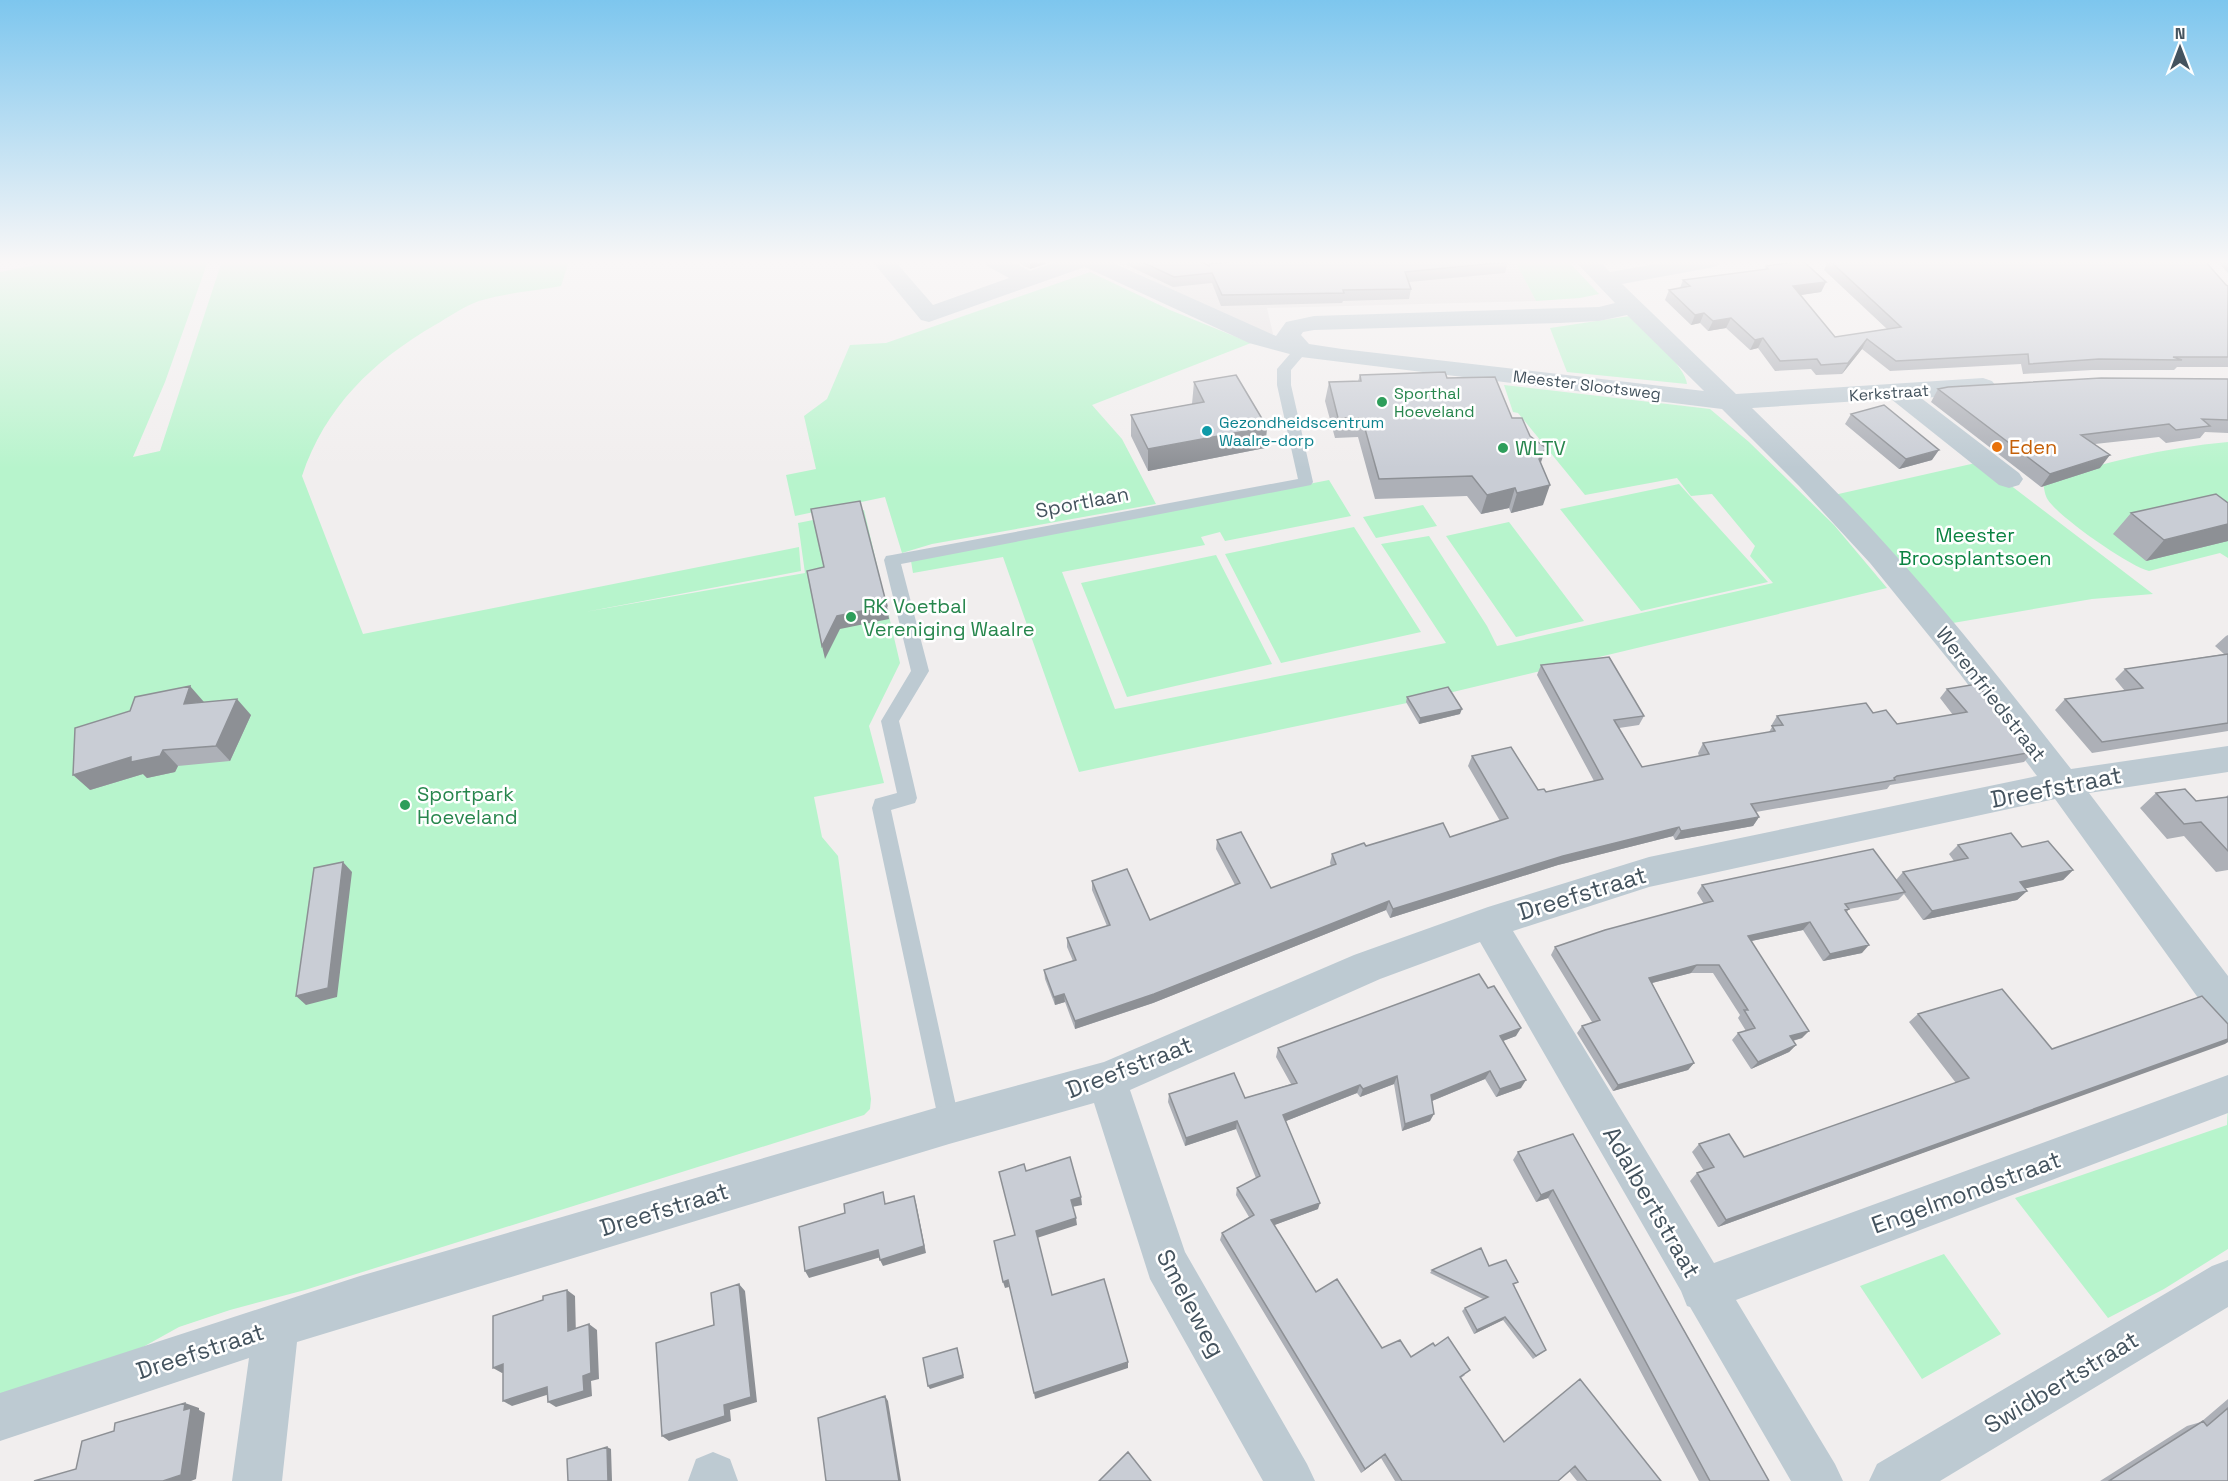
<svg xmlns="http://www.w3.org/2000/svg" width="2228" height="1481" font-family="'Space Grotesk',sans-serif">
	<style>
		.education { fill: #e2dfe0 }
		.green { fill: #b7f4cc }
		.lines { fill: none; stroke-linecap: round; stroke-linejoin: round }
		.lane { fill: #bdcad2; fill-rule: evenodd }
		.street { fill: #bdcad2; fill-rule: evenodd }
		.wall { fill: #adb0b7 }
		.shaded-wall { fill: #8d9095 }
		.building { fill: #c9cdd5; stroke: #8d9095; stroke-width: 1.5 }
		.leisure-dot { fill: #2e9e5b; stroke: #fff; stroke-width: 2 }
		.culture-dot { fill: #0f9aa8; stroke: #fff; stroke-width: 2 }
		.food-dot { fill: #e8710a; stroke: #fff; stroke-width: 2 }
		.labels { text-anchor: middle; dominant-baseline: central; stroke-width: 5; stroke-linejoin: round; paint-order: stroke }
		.far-street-label { font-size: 16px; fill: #44535e; stroke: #fff }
		.far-leisure-label { font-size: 16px; fill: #27864d; stroke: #fff; text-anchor: start }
		.far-culture-label { font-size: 16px; fill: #0d838f; stroke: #fff; text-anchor: start }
		.food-label { font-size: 20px; fill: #c56008; stroke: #fff; text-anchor: start }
		.leisure-label { font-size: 20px; fill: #27864d; stroke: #fff; text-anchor: start }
		.street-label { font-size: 20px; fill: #44535e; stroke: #fff }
		.park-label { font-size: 20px; fill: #0b8342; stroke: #fff }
		.near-street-label { font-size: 24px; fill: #44535e; stroke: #fff }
	</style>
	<rect width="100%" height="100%" fill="#f1eeee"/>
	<!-- education -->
	<path class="education" d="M1113,261H1515L1536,301L1267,308L1273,334H1262Z"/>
	<!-- green -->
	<path class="green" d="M56,261H208L165,382L133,457L160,451L222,261H569L561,286C534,291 505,293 479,301C464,306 449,317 435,325C373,361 325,407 302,476L363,634L799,547L801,571L585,612L805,573L798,523L864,510L900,663L869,726L884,783L814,797L822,837L838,856L871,1099L870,1109L864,1115L305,1290L230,1310L179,1327L143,1347L0,1401V272Z
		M1515,261H1568L1599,294L1580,298L1536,301Z
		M1090,272L1170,310L1251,343L1092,405L1122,439L1156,504L932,544L902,553L885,497L795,516L786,475L816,469L804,416L827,399L850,345L886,343Z
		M1630,316C1643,330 1686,366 1687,384L1567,372L1550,328Z
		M1504,385L1710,409L1749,442L1834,525L1887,588L1407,703L1079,772L1003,557L913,573L911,561L1329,480L1351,516L1225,541L1220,532L1201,537L1205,545L1062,572L1115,709L1446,643L1381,544L1429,536L1487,626L1497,646L1773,583L1750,556L1755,546L1712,494L1691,496L1677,478L1585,495L1518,413L1513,412Z
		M2228,442V558L2220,553L2149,571C2129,566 2060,518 2048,500C2045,496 2044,488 2043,482C2103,462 2164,448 2228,442Z
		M1980,462L2153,594L2092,599L1953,623L1834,495Z
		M1679,484L1768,582L1641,611L1560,509Z
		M1423,505L1437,526L1376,538L1363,517Z
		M1509,522L1584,621L1516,637L1446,536Z
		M1354,527L1421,632L1281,663L1225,554Z
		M1216,555L1272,664L1127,697L1081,583Z
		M2228,1106V1249L2164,1289L2108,1318L2015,1198L2227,1125Z
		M1944,1254L2001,1334L1922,1379L1860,1286Z"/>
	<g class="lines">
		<!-- lane -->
		<path class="lane" d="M1301,346L1308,350L1291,370V385L1313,482L1311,485L901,564L929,671L899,721L917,798L915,803L891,810L960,1124L957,1132L949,1135L941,1132L872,808L875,799L897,793L881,721L911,671L884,560L886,556L892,555L1298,479L1277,385V369L1296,347Z"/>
		<!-- street -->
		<path class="street" d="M872,261H895L933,305L1009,278L987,266L984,261H1011L1030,271L1059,261H1109L1276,336L1286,322L1314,316L1599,307L1615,303L1575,261H1599L1610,272L1673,261H1720L1717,266L1709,268L1622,284L1736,394L1983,378L1992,381L1996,386L1992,391L1983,394L1921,398L2019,473L2023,479L2019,485L2009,488L1999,485L1891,399L1752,408C1799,454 1845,499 1889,548C1953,618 2012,694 2071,769L2228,746V772L2089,793L2228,976V1025L2214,1020L2055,799L1649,887L1513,931L1714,1263L2228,1075V1113L1736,1300L1835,1464L1843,1481H1791L1690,1307L1687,1306L1681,1291L1480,942L1380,979L1130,1090L1185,1252L1307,1464L1315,1481H1263L1150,1279L1094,1103L949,1144L297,1342L282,1481H232L249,1358L0,1441V1393L360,1276L949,1104L1104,1062L1354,955L1488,907L1649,857L2037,776L1960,674L1870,563L1799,486L1722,409L1301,357L1249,343L1085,267L929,322L921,320ZM1627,315L1704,391L1342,349L1309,344L1301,335L1303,332L1314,330L1559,323L1599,321Z
			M2228,1260V1307L1940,1481H1869L1877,1464L2212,1266Z
			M713,1452L730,1459L738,1481H688L696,1459Z"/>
	</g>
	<!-- wall -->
	<path class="wall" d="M1015,261H1050L1051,262L1030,269Z
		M1127,261H1199L1209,265L1508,262L1505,273L1409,282L1411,289L1409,299L1343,301L1342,303L1221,306L1212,283L1173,287L1127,265Z
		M1828,261H2205L2226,285L2228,286V367H2177L2174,370H2092L2023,374L2021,364L1890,371L1862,349L1842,374L1816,375L1811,369L1775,371L1758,348L1750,350L1726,328L1708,331L1700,323L1691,325L1665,300L1669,290L1680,288L1683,280L1765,269L1766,266L1826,282L1821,292L1800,295L1835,337L1887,329L1824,270Z
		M2217,261H2228V273Z
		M1360,375L1447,378L1512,418L1541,463L1543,505L1511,513L1509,508L1481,514L1467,496L1375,499L1358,437L1335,438L1325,401L1329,382L1358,381Z
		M2228,379V433L2205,432L2200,438L2166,443L2159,437L2095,444L2100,468L2041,487L1931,402L1938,389Z
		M1194,382L1267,427L1265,448L1148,471L1131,436V415L1192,404Z
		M1851,414L1932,460L1899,469L1845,424Z
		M2228,503V541L2146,561L2113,534L2131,513Z
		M2228,635V731L2092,753L2055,710L2065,699L2125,691L2115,679L2125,669L2224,654L2215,646L2226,636Z
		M1541,665L1644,716L1639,725L1619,728L1642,767L1699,756L1698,753L1703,743L1769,732L1772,727L1771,726L1777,716L1873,713L1897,724L1953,715L1940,698L1947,689L2033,752L2024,762L1890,785L1887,789L1756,812L1759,817L1753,826L1675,840L1673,836L1558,865L1390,918L1386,910L1153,1003L1075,1029L1065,1002L1055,1005L1045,979L1044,970L1073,961L1067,947V938L1107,926L1092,890V881L1150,920L1235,885L1216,849L1217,840L1271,888L1331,866L1330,863L1332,854L1366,846L1450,837L1500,821L1468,766L1472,756L1538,790L1546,792L1594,781L1537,675Z
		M1407,697L1460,714L1419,724L1406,702Z
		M204,702L251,715L230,761L178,766L175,772L147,778L143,774L90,790Z
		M2156,793L2196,801L2226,797L2228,795V870L2216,872L2184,836L2167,839L2140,808Z
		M1958,845L2022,847L2073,870L2063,880L2025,888L2027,891L2017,900L1923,920L1904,894L1898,900L1849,909L1847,912L1862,953L1823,961L1803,930L1751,941L1802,1038L1793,1041L1796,1045L1789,1052L1751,1069L1732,1040L1738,1033L1746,1031L1738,1018L1740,1015L1713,973H1691L1652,983L1694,1063L1688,1070L1613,1091L1577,1033L1582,1026L1592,1022L1551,955L1555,947L1704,904L1697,893L1702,885L1896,880L1903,872L1954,861L1949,854Z
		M1918,1014L2052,1049L2228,1024V1042L1718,1227L1690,1181L1697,1173L1704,1171L1692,1152L1699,1144L1744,1157L1956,1083L1909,1022Z
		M1516,1036L1503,1041L1521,1088L1496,1097L1485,1079L1432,1101L1430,1121L1402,1131L1394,1084L1360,1097L1357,1093L1286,1121L1318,1209L1274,1225L1316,1292L1382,1348L1411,1357L1435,1346L1465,1375L1461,1378L1504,1442L1661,1481H1577L1569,1471L1558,1481H1395L1381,1458L1361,1473L1220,1240L1222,1233L1249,1217L1236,1195L1237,1188L1256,1178L1236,1129L1185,1146L1168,1102L1169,1094L1245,1098L1291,1084L1276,1057L1278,1048Z
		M1573,1134L1769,1481H1699L1548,1198L1536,1202L1513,1160L1518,1152Z
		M1489,1266L1515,1286H1514L1546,1350L1533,1359L1503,1320L1474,1334L1462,1311L1465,1308L1483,1299L1430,1273L1432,1270Z
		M2228,1399V1481H2100L2187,1426L2201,1422Z"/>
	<!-- shaded-wall -->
	<path class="shaded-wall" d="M1030,261H1050L1051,262L1030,269Z
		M1826,282L1821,292L1788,297L1793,286Z
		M1704,313L1700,323L1691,325L1695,315Z
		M1731,318L1726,328L1708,331L1713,321Z
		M1763,338L1758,348L1750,350L1755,340Z
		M1867,339L1862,349L1842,374L1848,363Z
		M1267,427L1265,448L1148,471V449Z
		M1546,448L1539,468V459Z
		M1939,450L1932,460L1899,469L1906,459Z
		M2110,455L2100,468L2041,487L2050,474Z
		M1550,485L1543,505L1511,513L1517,493Z
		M1515,488L1509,508L1481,514L1487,495Z
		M2228,524V541L2146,561L2164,540Z
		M887,606L889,619L840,629L825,659L822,646L837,616Z
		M190,686L204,702L184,704Z
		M237,699L251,715L230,761L216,746Z
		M1462,709L1460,714L1419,724L1420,718Z
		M163,750L178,766L175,772L147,778L143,774L90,790L73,775L131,757Z
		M1759,817L1753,826L1675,840L1681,831Z
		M1679,827L1673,836L1558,865L1390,918L1393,909L1563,856Z
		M343,862L352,872L337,997L306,1005L296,996Z
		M2073,870L2063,880L2010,892L2020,882Z
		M2027,891L2017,900L1923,920L1932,911Z
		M1389,901L1386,910L1153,1003L1075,1029V1021Z
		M1810,922L1803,930L1742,943L1748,936Z
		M1869,945L1862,953L1823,961L1830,954Z
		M1697,965L1691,973L1644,985L1649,978Z
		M1064,994L1065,1002L1055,1005L1054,997Z
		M1521,1028L1516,1036L1495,1044L1500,1036Z
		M1809,1031L1802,1038L1784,1043L1790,1036Z
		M2228,1039V1042L2225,1044L1718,1227L1726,1220Z
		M1796,1045L1789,1052L1751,1069L1758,1062Z
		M1694,1063L1688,1070L1613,1091L1618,1085Z
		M1490,1071L1485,1079L1427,1103L1431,1095Z
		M1397,1076L1394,1084L1360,1097L1363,1089Z
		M1526,1080L1521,1088L1496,1097L1500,1089Z
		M1360,1085L1357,1093L1281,1123L1283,1115Z
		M1434,1114L1430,1121L1402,1131L1405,1124Z
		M1237,1121L1236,1129L1185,1146L1186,1138Z
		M1553,1190L1548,1198L1536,1202L1541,1195Z
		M914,1196L916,1203L926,1253L883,1266L880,1260Z
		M1081,1197L1082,1205L1072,1207L1071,1200Z
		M1320,1203L1318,1209L1269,1227L1271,1220Z
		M1076,1218L1077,1225L1037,1238L1036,1231Z
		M878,1250L881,1257L809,1278L805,1271Z
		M1008,1280L1009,1287L1005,1288L1003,1282Z
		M739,1284L745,1291L757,1402L730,1410L731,1421L669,1441L662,1436L724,1405Z
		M567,1290L575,1296L576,1337L568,1331Z
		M1505,1317L1503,1320L1474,1334L1477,1330Z
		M589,1324L597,1330L599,1379L591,1381L592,1396L556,1407L548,1402L583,1376Z
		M957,1348L964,1378L930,1389L928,1386Z
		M1128,1362V1368L1035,1399L1034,1393Z
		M503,1364L512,1370L502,1373L493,1368Z
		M547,1387L556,1392L512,1406L503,1401Z
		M885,1396L888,1401L901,1481H899Z
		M185,1403L199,1408V1410L205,1413L196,1479L191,1481H163L184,1410Z
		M607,1447L611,1449L612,1481H608Z
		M1385,1454L1381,1458L1361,1473L1365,1469Z"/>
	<!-- building -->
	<path class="building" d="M1140,261H1199L1209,266V264L1242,261H1507L1508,262L1405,272L1411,289L1343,290L1344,293L1222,295L1212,273L1174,277Z
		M1803,261L1826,282L1793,286L1835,337L1901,327L1830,261H2205L2226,285L2228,286V357H2173L2182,360L2099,359L2029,364L2028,354L1896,361L1867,339L1848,363L1821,365L1817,359L1780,361L1763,338L1755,340L1731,318L1713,321L1704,313L1695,315L1669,290L1690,286L1683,280L1768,269L1766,266Z
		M1445,372L1447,378L1495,377L1512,418H1522L1530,436L1546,448L1539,459L1550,485L1517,493L1515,488L1487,495L1472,476L1379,479L1362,418H1338L1329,382L1361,381L1360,375Z
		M1236,375L1267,427L1148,449L1131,415L1204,402L1194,382Z
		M2101,378L2228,379V420L2202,419L2210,426L2176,430L2169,424L2081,435L2110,455L2050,474L1938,389L1948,387Z
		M1884,405L1939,450L1906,459L1851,414Z
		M2216,494L2228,503V524L2164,540L2131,513Z
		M860,501L887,606L837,616L822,646L807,571L824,567L811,509Z
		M2228,654V723L2102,742L2065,699L2143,688L2125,669Z
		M1609,657L1644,716L1614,720L1642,767L1709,754L1703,743L1775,731L1772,726L1783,725L1777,716L1866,703L1873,713L1886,710L1897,724L1967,712L1947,689L1977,684L2033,752L1897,776L1894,778L1895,780L1751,804L1759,817L1681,831L1679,827L1563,856L1393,909L1389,901L1154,994L1075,1021L1064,994L1054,997L1044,970L1076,960L1067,938L1110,925L1092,881L1127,869L1150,920L1240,883L1217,840L1241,832L1271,888L1336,864L1332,854L1364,843L1366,846L1443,823L1450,837L1508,818L1472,756L1511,747L1538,790L1544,789L1546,792L1603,779L1541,665Z
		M190,686L184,704L237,699L216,746L163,750L160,756L131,762V757L73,775L75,728L130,711L135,697Z
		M1448,687L1462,709L1420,718L1407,697Z
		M2185,789L2196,801L2228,797V851L2201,822L2184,824L2156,793Z
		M2011,833L2022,847L2048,841L2073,870L2020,882L2027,891L1932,911L1903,872L1968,858L1958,845Z
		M1873,849L1905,892L1845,904L1849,909L1845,910L1869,945L1830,954L1810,922L1748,936L1809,1031L1790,1036L1796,1045L1758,1062L1738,1033L1755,1028L1744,1010H1748L1719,965H1697L1649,978L1694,1063L1618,1085L1582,1026L1600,1020L1555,947L1605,930L1713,901L1702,885Z
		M343,862L328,988L296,996L314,868Z
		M1479,974L1488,988L1494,986L1521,1028L1500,1036L1526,1080L1500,1089L1490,1071L1431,1095L1434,1114L1405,1124L1397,1076L1363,1089L1360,1085L1283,1115L1320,1203L1271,1220L1316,1292L1337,1279L1382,1348L1400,1340L1411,1357L1433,1343L1435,1346L1448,1337L1470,1370L1460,1377L1504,1442L1580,1379L1661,1481H1587L1575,1466L1558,1481H1402L1385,1454L1365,1469L1222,1233L1254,1215L1237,1188L1260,1176L1237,1121L1186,1138L1169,1094L1234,1073L1245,1098L1297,1083L1278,1048Z
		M2002,989L2052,1049L2202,996L2228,1024V1039L1726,1220L1697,1173L1714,1167L1699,1144L1729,1134L1744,1157L1969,1078L1918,1014Z
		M1573,1134L1769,1481H1710L1553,1190L1541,1195L1518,1152Z
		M1070,1157L1081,1197L1071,1200L1076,1218L1036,1231L1052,1295L1104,1279L1128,1362L1034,1393L1008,1280L1003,1282L994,1241L1015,1235L999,1172L1024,1164L1026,1171Z
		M883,1192L885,1204L914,1196L924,1246L880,1260L878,1250L805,1271L799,1227L845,1213L844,1204Z
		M1481,1248L1489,1266L1506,1260L1518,1282L1513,1284L1546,1350L1536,1356L1505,1317L1477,1330L1465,1308L1488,1297L1432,1270Z
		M739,1284L751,1397L724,1405L725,1416L662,1436L656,1343L714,1325L711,1293Z
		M567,1290L568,1331L589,1324L591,1373L583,1376L584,1391L548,1402L547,1387L503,1401V1364L493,1368V1316L543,1300V1296Z
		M957,1348L963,1375L928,1386L923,1358Z
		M885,1396L899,1481H826L818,1418Z
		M185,1403L184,1410L191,1408L181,1475L163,1481H34L76,1469L82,1441L114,1431L115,1423Z
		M2228,1408V1481H2109L2203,1421L2207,1426Z
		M607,1447L608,1481H568L567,1459Z
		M1128,1452L1151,1481H1099Z"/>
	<!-- sky -->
	<linearGradient id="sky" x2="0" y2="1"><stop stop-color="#7dc6ee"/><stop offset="0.56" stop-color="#f9f7f7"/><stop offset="1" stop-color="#f9f7f7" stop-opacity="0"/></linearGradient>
	<rect width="2228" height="468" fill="url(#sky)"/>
	<!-- markers -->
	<g class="leisure-dot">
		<circle cx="1382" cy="402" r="6"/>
		<circle cx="1503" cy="448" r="6"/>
		<circle cx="851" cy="617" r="6"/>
		<circle cx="405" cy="805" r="6"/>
	</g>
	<circle class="culture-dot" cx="1207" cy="431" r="6"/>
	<circle class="food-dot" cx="1997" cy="447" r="6"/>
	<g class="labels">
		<!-- far-street labels -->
		<g class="far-street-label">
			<text transform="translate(1587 385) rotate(7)">Meester Slootsweg</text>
			<text transform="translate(1889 393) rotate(-4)">Kerkstraat</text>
		</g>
		<!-- far-leisure labels -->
		<g class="far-leisure-label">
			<text x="1394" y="393">Sporthal<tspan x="1394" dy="18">Hoeveland</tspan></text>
		</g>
		<!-- far-culture labels -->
		<g class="far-culture-label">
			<text x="1219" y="422">Gezondheidscentrum<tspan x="1219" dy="18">Waalre-dorp</tspan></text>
		</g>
		<!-- food labels -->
		<g class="food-label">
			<text x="2009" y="447">Eden</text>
		</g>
		<!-- leisure labels -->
		<g class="leisure-label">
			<text x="1515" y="448">WLTV</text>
			<text x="863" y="606">RK Voetbal<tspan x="863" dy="23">Vereniging Waalre</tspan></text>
			<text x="417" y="794">Sportpark<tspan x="417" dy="23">Hoeveland</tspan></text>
		</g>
		<!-- street labels -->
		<g class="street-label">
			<text transform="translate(1082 502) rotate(-11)">Sportlaan</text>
			<text transform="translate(1991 694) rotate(52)">Werenfriedstraat</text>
		</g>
		<!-- park labels -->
		<g class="park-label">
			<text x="1975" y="535">Meester<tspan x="1975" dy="23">Broosplantsoen</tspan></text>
		</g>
		<!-- near-street labels -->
		<g class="near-street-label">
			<text transform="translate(2056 787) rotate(-11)">Dreefstraat</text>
			<text transform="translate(1582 893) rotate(-17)">Dreefstraat</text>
			<text transform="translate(1129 1067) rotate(-21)">Dreefstraat</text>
			<text transform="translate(1966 1192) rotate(-20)">Engelmondstraat</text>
			<text transform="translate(1652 1202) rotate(60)">Adalbertstraat</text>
			<text transform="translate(664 1209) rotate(-17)">Dreefstraat</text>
			<text transform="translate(1191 1303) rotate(62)">Smeleweg</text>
			<text transform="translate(200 1351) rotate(-18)">Dreefstraat</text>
			<text transform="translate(2061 1382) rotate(-31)">Swidbertstraat</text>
		</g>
	</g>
	<!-- north arrow -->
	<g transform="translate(2180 48)" stroke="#ffffff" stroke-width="4.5" paint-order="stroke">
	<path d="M0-4.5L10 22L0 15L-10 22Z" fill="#44535e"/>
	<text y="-9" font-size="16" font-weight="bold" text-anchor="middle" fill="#44535e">N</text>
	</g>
</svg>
